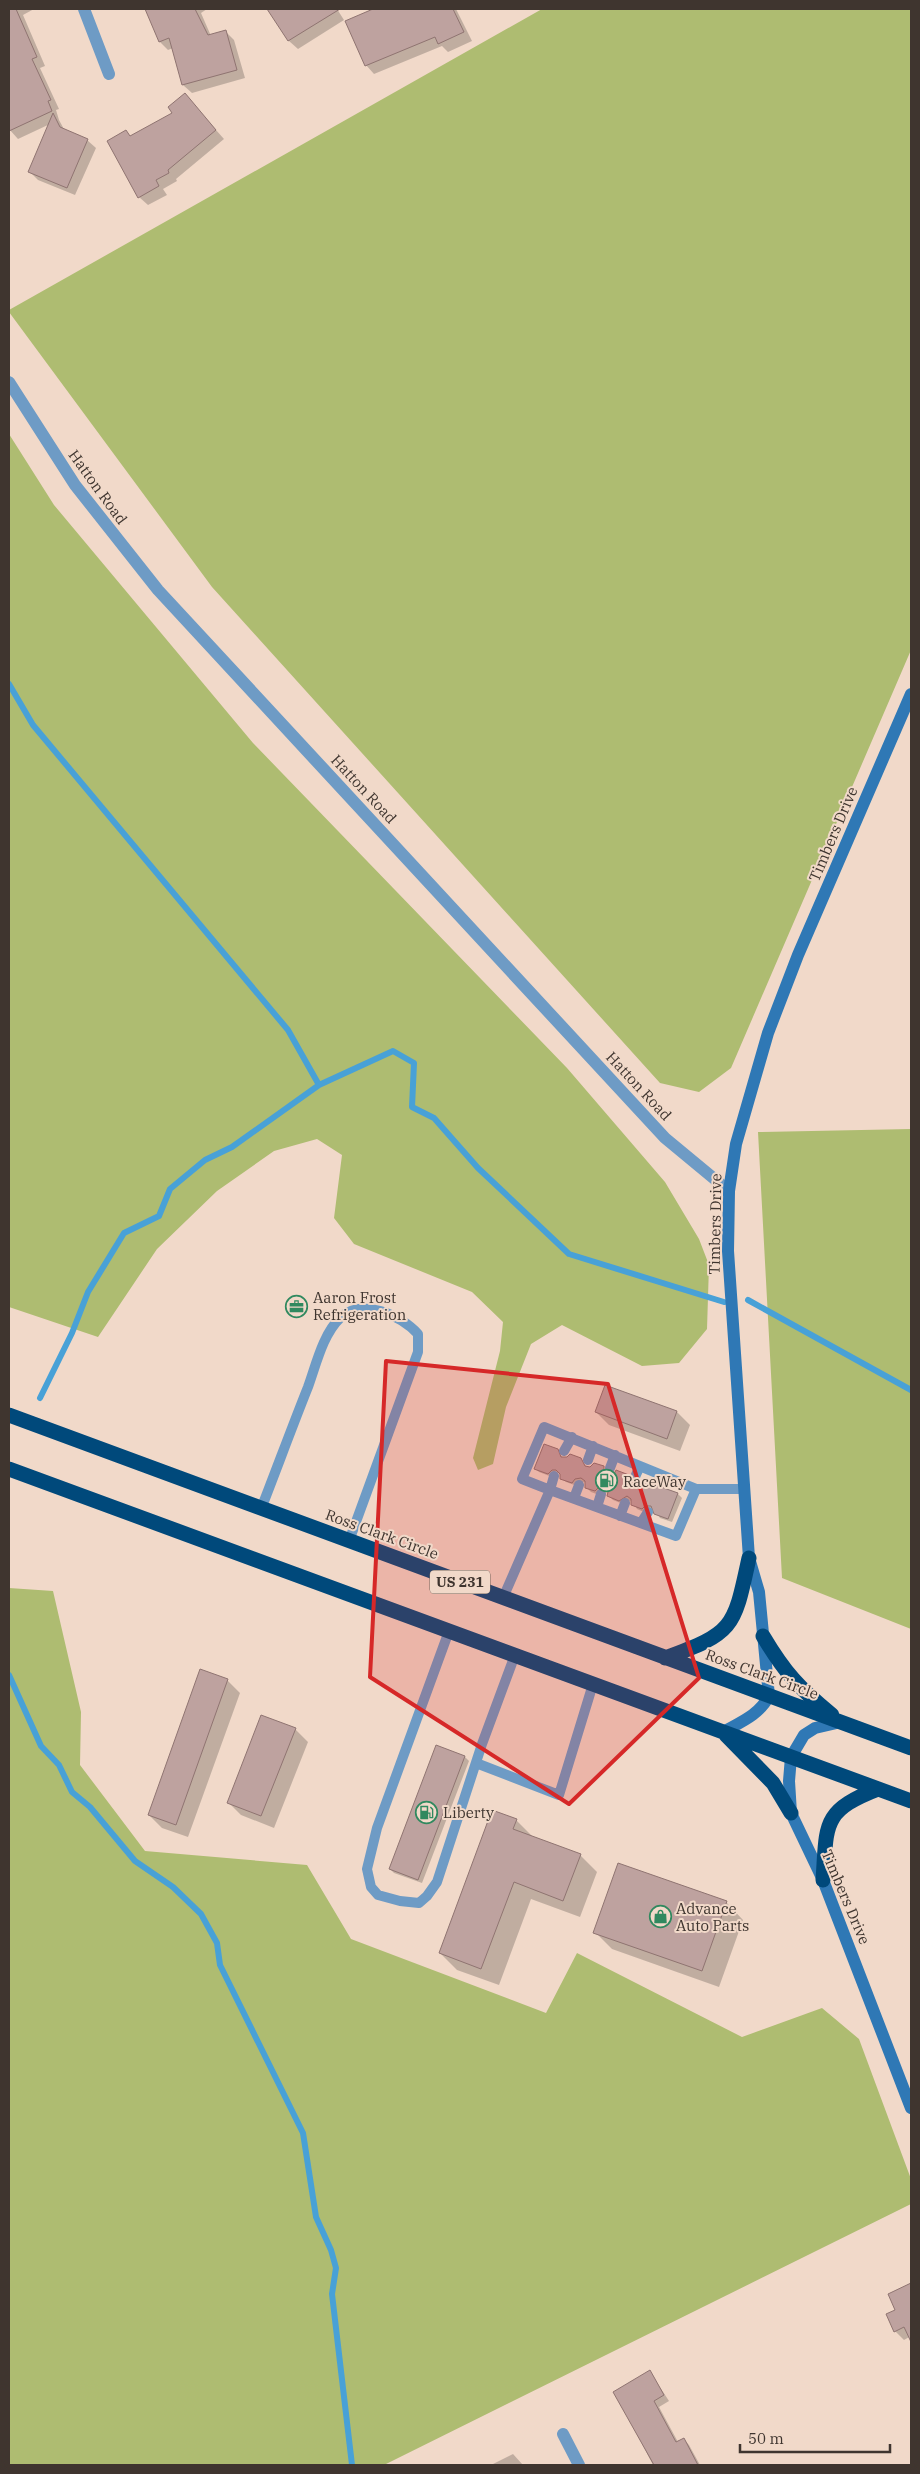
<svg xmlns="http://www.w3.org/2000/svg" width="920" height="2474" font-family="'IBM Plex Serif',serif">
	<style>
		.green { fill: #aebc71 }
		.shadow { fill: #0003 }
		.lines { fill: none; stroke-linecap: round; stroke-linejoin: round }
		.stream { stroke: #48a1d7; stroke-width: 6 }
		.building { fill: #bea29f; stroke: #8f7471 }
		.lane { stroke: #6e9bc5; stroke-width: 10 }
		.street { stroke: #6e9bc5; stroke-width: 12 }
		.secondary { stroke: #2f78b5; stroke-width: 12 }
		.highway { stroke: #00497b; stroke-width: 15 }
		.marked { fill: #d62828; fill-opacity: 0.2; stroke: #d62828; stroke-width: 4; stroke-linejoin: round }
		.labels { text-anchor: middle; dominant-baseline: central; stroke-width: 4; stroke-linejoin: round; paint-order: stroke }
		.shield { fill: #f1d9c9; stroke: #74665d; stroke-width: 1 }
		.shield-label { font-size: 14px; font-weight: bold; fill: #3f352f }
		.street-label { font-size: 15px; fill: #3f352f; stroke: #f1d9c9 }
		.poi-label { font-size: 15px; fill: #3f352f; stroke: #f1d9c9; text-anchor: start }
	</style>
	<rect width="100%" height="100%" fill="#f1d9c9"/>
	<!-- green -->
	<path class="green" d="M542,9H911V650L731,1068L699,1092L660,1083L212,587L9,312V310Z
		M9,434L54,505L253,743L567,1068L665,1182L699,1239L709,1265L707,1329L679,1363L642,1366L562,1325L531,1344L506,1407L493,1464L478,1470L473,1458L500,1351L503,1322L472,1292L354,1244L334,1218L342,1155L317,1139L274,1151L217,1191L157,1249L98,1337L9,1307Z
		M911,1129V1629L782,1578L758,1132Z
		M9,1588L53,1591L81,1712L80,1765L145,1851L307,1865L351,1939L546,2013L577,1953L742,2037L822,2008L859,2039L911,2179V2204L384,2465H9Z"/>
	<!-- shadow -->
	<path class="shadow" d="M9,9H34L23,15L45,66L40,68L59,109L56,110L59,120L65,131L87,140L96,148L75,195L38,180L30,172L50,124L18,139L9,129Z
		M146,9H207L201,13L211,36L226,32L234,40L245,78L192,93L183,85L173,48L168,50L160,42Z
		M269,9H337L344,20L298,49L289,41Z
		M391,9H456L472,41L448,52L442,46L374,74L366,65L376,16Z
		M185,95L224,139L176,179L177,181L163,189L167,195L148,205L139,197L126,132L131,137L174,113Z
		M606,1386L677,1412L690,1425L680,1451L609,1425L596,1412Z
		M557,1450L563,1458L581,1459L587,1468L603,1467L608,1476H628L633,1485L678,1494L682,1498L672,1522L660,1518L654,1509H650L646,1513L637,1509L632,1500L623,1504L613,1500L609,1496V1491H603L599,1495L591,1492L586,1487V1482L579,1483L577,1486L566,1482L562,1478V1473H556L552,1477L539,1472L535,1468Z
		M227,1680L240,1693L188,1837L162,1828L149,1815Z
		M295,1729L308,1742L274,1828L241,1815L228,1802Z
		M465,1757L469,1761L422,1883L394,1873L390,1869Z
		M516,1820L534,1838L580,1855L597,1872L580,1917L531,1899L499,1985L457,1970L440,1953Z
		M726,1902L743,1920L719,1987L612,1949L595,1932Z
		M911,2284V2336L904,2340L895,2331L897,2311L889,2295Z
		M650,2372L669,2401L659,2407L678,2442L684,2439L689,2445L700,2465H653L615,2392Z
		M513,2454L523,2465H491Z"/>
	<g class="lines">
		<!-- stream -->
		<path class="stream" d="M9,684L33,725L288,1030L319,1085
			M748,1300L911,1390
			M40,1398L72,1333L88,1292L124,1233L159,1216L170,1189L205,1160L232,1147L319,1085L393,1051L414,1063L412,1107L434,1118L478,1168L569,1254L724,1302
			M9,1675L41,1746L59,1765L72,1792L90,1807L135,1861L173,1887L201,1914L217,1943L220,1965L303,2133L316,2217L331,2250L336,2268L332,2294L352,2465"/>
	</g>
	<!-- building -->
	<path class="building" d="M9,9H16L37,57L32,59L51,100L48,101L52,111L9,131Z
		M145,9H195L208,35L226,30L237,70L182,85L169,38L159,42Z
		M267,9H340L288,41Z
		M373,9H453L464,32L438,44L435,37L365,66L345,21Z
		M185,93L216,130L168,170L169,173L156,180L159,186L138,198L107,141L126,130L130,136L172,113L168,107Z
		M53,113L60,127L88,139L67,188L28,172Z
		M605,1385L677,1411L667,1439L595,1412Z
		M544,1444L558,1449L561,1457H567L570,1454L581,1458L585,1466L590,1467L594,1463L604,1466V1472L608,1475L614,1474L616,1470L629,1475V1481L633,1483H639L641,1480L678,1493L668,1519L654,1514L651,1506H645L642,1509L631,1505V1499L627,1496L619,1501L607,1496L608,1492L603,1488L599,1487L595,1491L585,1488V1481L581,1478L575,1479L572,1483L560,1479V1474L556,1470H552L548,1474L534,1469Z
		M200,1669L228,1679L176,1825L148,1815Z
		M261,1715L296,1728L261,1816L227,1803Z
		M436,1745L465,1756L418,1880L389,1869Z
		M492,1810L517,1819L513,1829L581,1854L563,1901L514,1882L481,1969L439,1953Z
		M618,1863L727,1901L702,1971L593,1933Z
		M911,2283V2342L904,2327L894,2332L886,2314L895,2310L888,2294Z
		M650,2370L664,2395L654,2401L676,2442L684,2438L698,2465H654L613,2392Z"/>
	<g class="lines">
		<!-- lane -->
		<path class="lane" d="M564,1451L572,1437
			M588,1460L593,1446
			M610,1468L615,1455
			M554,1476L550,1490L522,1479L544,1427L696,1489
			M635,1477L640,1466
			M574,1498L579,1485
			M597,1507L601,1494
			M261,1509C277,1468 292,1427 308,1387C316,1365 323,1334 340,1318C361,1297 401,1315 418,1334V1352L349,1541
			M620,1516L625,1503
			M641,1523L648,1512
			M503,1598L550,1490L676,1536L696,1489H744
			M449,1631L377,1828L367,1869L371,1887L378,1895L400,1901L419,1903L427,1896L437,1882L482,1744L515,1655
			M476,1763L559,1795L593,1684"/>
		<!-- street -->
		<path class="street" d="M84,9L109,74
			M9,382L75,485L158,590L665,1138L729,1191
			M563,2434L579,2465"/>
		<!-- secondary -->
		<path class="secondary" d="M841,1722L815,1728L804,1735L791,1757L789,1781L791,1813L823,1880L911,2108
			M723,1732C741,1722 759,1715 769,1696L759,1592L749,1558L728,1251L729,1191L736,1144L768,1033L798,955L911,694"/>
		<!-- highway -->
		<path class="highway" d="M9,1415L911,1748
			M9,1469L911,1801
			M763,1636C785,1673 799,1688 832,1715
			M665,1658C734,1633 734,1628 749,1558
			M726,1735L773,1783L791,1813
			M823,1880C827,1825 821,1811 878,1789"/>
	</g>
	<!-- marked area -->
	<path class="marked" d="M386,1361L608,1384L699,1678L569,1804L370,1677Z"/>
	<!-- icons -->
	<defs>
		<symbol id="office-ring" viewBox="-11 -11 22 22"><circle r="9.5" fill="#f1d9c9" stroke="#30895f" stroke-width="1.5"/><path d="M-6-3h4V-5.5h4V-3h4V5H-6ZM-1-4.5V-3h2v-1.5ZM-6 0V1H6V0Z" fill="#30895f"/></symbol>
		<symbol id="fuel-ring" viewBox="-11 -11 22 22"><circle r="9.5" fill="#f1d9c9" stroke="#30895f" stroke-width="1.5"/><path d="M-5.5-6h7V0h2V4h1.3V-2.5L3-4.5l.8-.8L6-3V5H2.5V1h-1V6h-7ZM-4.2-4.7v3.2H.2V-4.7Z" fill="#30895f"/></symbol>
		<symbol id="shop-ring" viewBox="-11 -11 22 22"><circle r="9.5" fill="#f1d9c9" stroke="#30895f" stroke-width="1.5"/><path d="M-5-2.5h2.3a2.7 3.5 0 0 1 5.4 0H5L5.5 6h-11ZM-1.5-2.5h3a1.5 2.3 0 0 0-3 0Z" fill="#30895f"/></symbol>
	</defs>
	<g fill-rule="evenodd">
		<use href="#office-ring" x="284" y="1294" width="25" height="25"/>
		<use href="#fuel-ring" x="594" y="1468" width="25" height="25"/>
		<use href="#fuel-ring" x="414" y="1800" width="25" height="25"/>
		<use href="#shop-ring" x="648" y="1904" width="25" height="25"/>
	</g>
	<g class="labels">
		<!-- shield labels -->
		<rect class="shield" x="430" y="1570.5" width="60" height="23" rx="4"/>
		<g class="shield-label">
			<text x="460" y="1582">US 231</text>
		</g>
		<!-- street labels -->
		<g class="street-label">
			<text transform="translate(98 487) rotate(54)">Hatton Road</text>
			<text transform="translate(364 789) rotate(47)">Hatton Road</text>
			<text transform="translate(833 834) rotate(-67)">Timbers Drive</text>
			<text transform="translate(639 1086) rotate(47)">Hatton Road</text>
			<text transform="translate(715 1224) rotate(-89)">Timbers Drive</text>
			<text transform="translate(382 1534) rotate(20)">Ross Clark Circle</text>
			<text transform="translate(762 1674) rotate(20)">Ross Clark Circle</text>
			<text transform="translate(846 1897) rotate(67)">Timbers Drive</text>
		</g>
		<!-- poi labels -->
		<g class="poi-label">
			<text x="313" y="1297">Aaron Frost<tspan x="313" dy="17">Refrigeration</tspan></text>
			<text x="623" y="1481">RaceWay</text>
			<text x="443" y="1812">Liberty</text>
			<text x="676" y="1908">Advance<tspan x="676" dy="17">Auto Parts</tspan></text>
		</g>
	</g>
	<!-- border -->
	<rect width="920" height="2474" fill="none" stroke="#3f352f" stroke-width="20"/>
	<!-- scale -->
	<path d="M740 2444v8h150v-8" fill="none" stroke="#3f352f" stroke-width="2.5"/>
	<text x="748" y="2444" font-size="15" fill="#3f352f" stroke="#f1d9c9" stroke-width="4" paint-order="stroke">50 m</text>
</svg>
